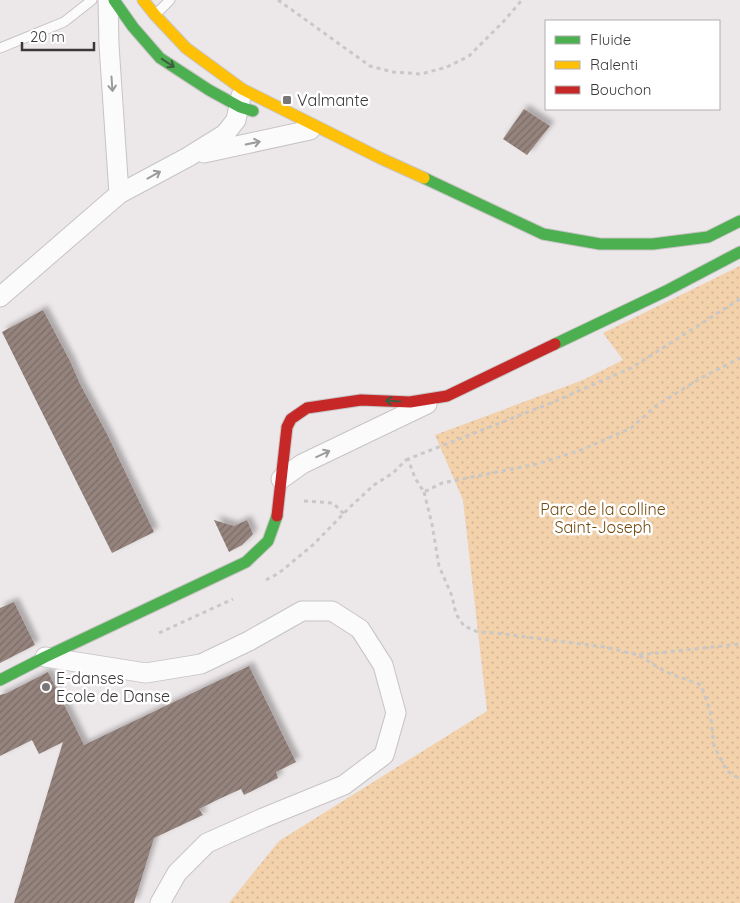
<svg xmlns="http://www.w3.org/2000/svg" width="740" height="903" font-family="Quicksand,sans-serif">
	<style>
		.green { fill: url(#green-dots) }
		.building { fill: url(#building-hatch); filter: url(#shadow) }
		.lines { fill: none; stroke-linecap: round; stroke-linejoin: round }
		.lane-casing { stroke: #c7c4c5; stroke-width: 11 }
		.street-casing { stroke: #c7c4c5; stroke-width: 21 }
		.fast-casing { stroke: #c7c4c5; stroke-width: 13 }
		.slow-casing { stroke: #c7c4c5; stroke-width: 13 }
		.jam-casing { stroke: #c7c4c5; stroke-width: 13 }
		.path { stroke: #c9c8c8; stroke-width: 3; stroke-dasharray: 4 4; stroke-linecap: butt }
		.lane { stroke: #fcfbfc; stroke-width: 9 }
		.street { stroke: #fcfbfc; stroke-width: 19 }
		.fast { stroke: #4caf50; stroke-width: 11 }
		.slow { stroke: #ffc107; stroke-width: 11 }
		.jam { stroke: #c62828; stroke-width: 11 }
		.oneway { stroke: #415c40 }
		.oneway2 { stroke: #9c9a9a }
		.poi-dot { fill: #7a7576; stroke: #fff; stroke-width: 2 }
		.labels { text-anchor: middle; dominant-baseline: central; stroke-width: 5; stroke-linejoin: round; paint-order: stroke }
		.poi-label { font-size: 16px; fill: #3c3839; stroke: #fff; text-anchor: start }
		.park-label { font-size: 16px; fill: #734b0f; stroke: #fff }
	</style>
	<defs>
		<pattern id="green-dots" width="8" height="8" patternUnits="userSpaceOnUse" patternTransform="scale(1.25)"><rect width="8" height="8" fill="#f2d1ab"/><path d="M2 2h.1M6 6h.1" fill="none" stroke="#d0b494" stroke-width="1.8" stroke-linecap="round"/></pattern>
		<pattern id="building-hatch" width="6" height="6" patternUnits="userSpaceOnUse" patternTransform="scale(1.25)"><rect width="6" height="6" fill="#95837d"/><path d="M-1 1l2-2M0 6l6-6M5 7l2-2" fill="none" stroke="#7b6c67"/></pattern>
		<filter id="shadow"><feDropShadow dx="4.5" dy="-4.5" stdDeviation="2.5" flood-color="#0004"/></filter>
	</defs>
	<rect width="100%" height="100%" fill="#ece7e8"/>
	<!-- green -->
	<path class="green" d="M740,266V903H229L279,841L487,711L463,500L435,435L583,380L623,360L603,333Z"/>
	<!-- building -->
	<path class="building" d="M524,109L550,126L527,155L503,139Z
		M43,310L70,361L80,384L107,434L154,532L112,553L2,332Z
		M214,520L234,526L247,520L253,534L242,545L229,552Z
		M14,602L35,645L0,663V608Z
		M249,666L296,762L276,772L278,778L244,795L241,789L219,799L199,809L203,815L154,838L134,903H14L63,742L39,754L32,740L0,756V695L7,693L48,672L84,745Z"/>
	<g class="lines">
		<defs>
			<path id="lane" d="M157,13L170,0
				M0,48L64,22L92,0"/>
			<path id="street" d="M108,0L109,45L119,194
				M204,153L310,130
				M0,297L119,194L188,157L225,134L236,120L241,96
				M281,479L302,464L427,404
				M45,657L146,673L201,664L249,641L302,611H332L360,629L383,665L396,713L384,755L344,785L263,818L207,843L177,873L160,903"/>
			<path id="fast" d="M114,0L133,27L160,58L209,90L240,107L253,111
				M424,178L543,234L600,244H653L708,237L740,221
				M555,344L666,291L740,252
				M0,680L45,657L246,562L268,541L277,516"/>
			<path id="slow" d="M143,0L155,15L186,48L242,89L380,158L424,178"/>
			<path id="jam" d="M277,516L287,427L291,419L307,408L361,400L410,402L447,396L555,344"/>
		</defs>
		<!-- lane casing -->
		<use href="#lane" class="lane-casing"/>
		<!-- street casing -->
		<use href="#street" class="street-casing"/>
		<!-- fast casing -->
		<use href="#fast" class="fast-casing"/>
		<!-- slow casing -->
		<use href="#slow" class="slow-casing"/>
		<!-- jam casing -->
		<use href="#jam" class="jam-casing"/>
		<!-- path -->
		<path class="path" d="M278,0L370,66L393,72L421,74L447,67L469,56L503,22L522,0
			M740,299L631,368L551,403L408,459L415,478L424,492L442,483L537,464L581,450L631,428L657,405L701,378L740,358
			M424,492L432,524L439,566L452,596L456,614L464,626L478,632L495,633L604,647L638,655L666,672L701,685L710,710L714,746L727,771L740,779
			M304,501L333,503L344,514
			M266,580L279,573L314,544L349,508L374,485L393,473L407,459
			M159,633L233,599
			M639,655L740,644"/>
		<!-- lane -->
		<use href="#lane" class="lane"/>
		<!-- street -->
		<use href="#street" class="street"/>
		<!-- fast -->
		<use href="#fast" class="fast"/>
		<!-- slow -->
		<use href="#slow" class="slow"/>
		<!-- jam -->
		<use href="#jam" class="jam"/>
	</g>
	<!-- one-way arrows -->
	<defs><path id="oneway-shaft" d="M-6 0H5M1.5-3L5.5 0L1.5 3" fill="none" stroke-width="1.6" stroke-linecap="round" stroke-linejoin="round" transform="scale(1.25)"/></defs>
	<g class="oneway">
		<use href="#oneway-shaft" transform="translate(168 63) rotate(33)"/>
		<use href="#oneway-shaft" transform="translate(393 401) rotate(-177)"/>
	</g>
	<g class="oneway2">
		<use href="#oneway-shaft" transform="translate(112 84) rotate(86)"/>
		<use href="#oneway-shaft" transform="translate(253 143) rotate(-12)"/>
		<use href="#oneway-shaft" transform="translate(154 175) rotate(-29)"/>
		<use href="#oneway-shaft" transform="translate(323 454) rotate(-25)"/>
	</g>
	<!-- markers -->
	<g class="poi-dot">
		<rect x="282" y="95" width="10" height="10" rx="2.5"/>
		<circle cx="46" cy="687" r="5"/>
	</g>
	<g class="labels">
		<!-- poi labels -->
		<g class="poi-label">
			<text x="297" y="100">Valmante</text>
			<text x="56" y="678">E-danses<tspan x="56" dy="18">Ecole de Danse</tspan></text>
		</g>
		<!-- park labels -->
		<g class="park-label">
			<text x="603" y="509">Parc de la colline<tspan x="603" dy="18">Saint-Joseph</tspan></text>
		</g>
	</g>
	<!-- legend -->
	<rect x="545" y="20" width="175" height="90" fill="#ffffff" stroke="#b1afb0"/>
	<rect x="555" y="36" width="25" height="8" fill="#4caf50" stroke="#b1afb0"/>
	<text x="590" y="45" font-size="15" fill="#3c3839">Fluide</text>
	<rect x="555" y="61" width="25" height="8" fill="#ffc107" stroke="#b1afb0"/>
	<text x="590" y="70" font-size="15" fill="#3c3839">Ralenti</text>
	<rect x="555" y="86" width="25" height="8" fill="#c62828" stroke="#b1afb0"/>
	<text x="590" y="95" font-size="15" fill="#3c3839">Bouchon</text>
	<!-- scale -->
	<path d="M22 42v8h72v-8" fill="none" stroke="#3c3839" stroke-width="2.5"/>
	<text x="30" y="42" font-size="15" fill="#3c3839" stroke="#ffffff" stroke-width="4" paint-order="stroke">20 m</text>
</svg>
